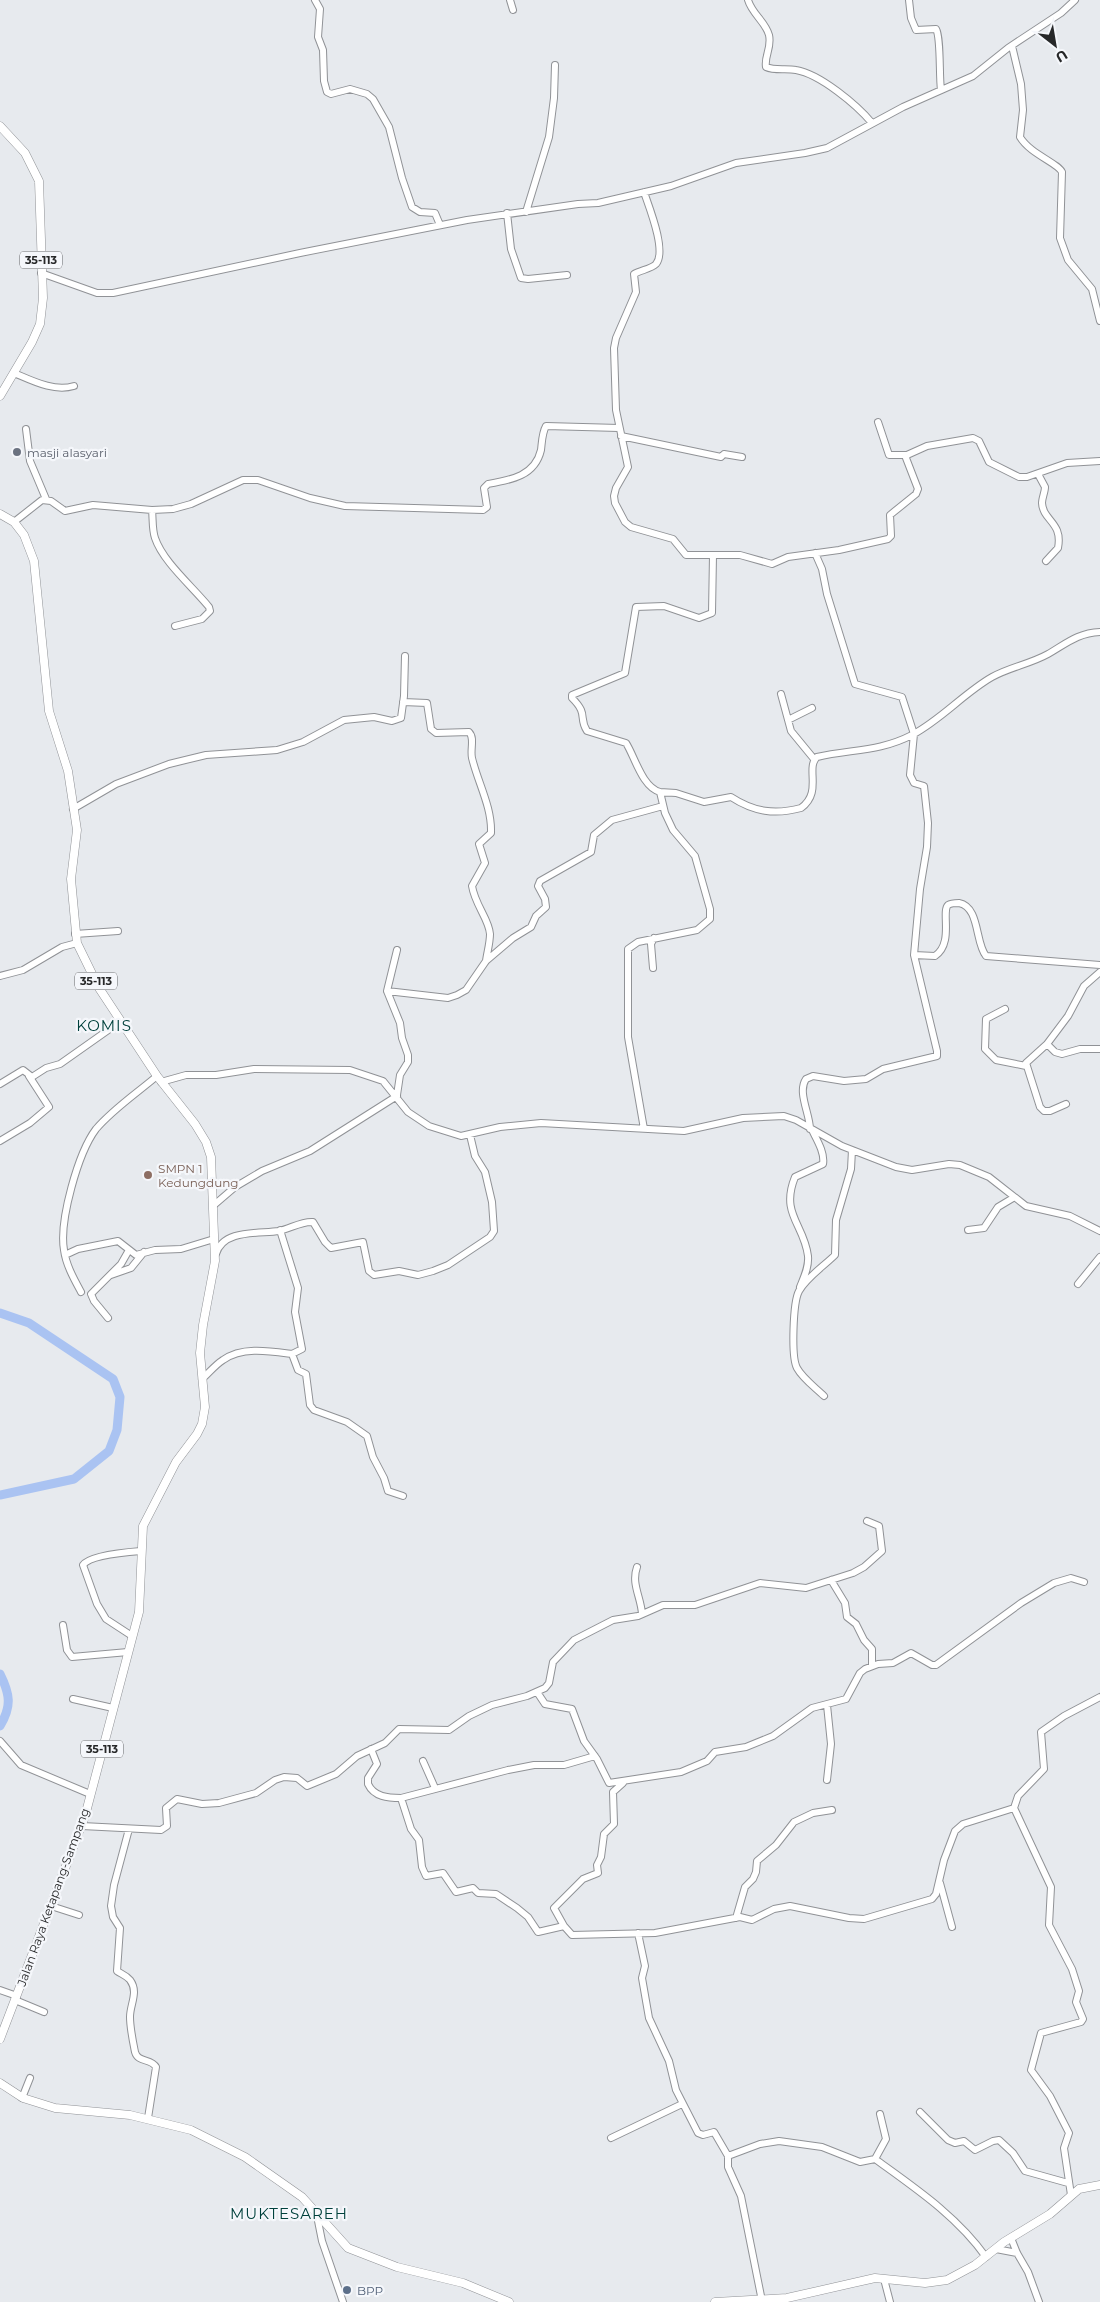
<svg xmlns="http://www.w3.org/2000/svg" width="1100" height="2302" font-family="Montserrat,sans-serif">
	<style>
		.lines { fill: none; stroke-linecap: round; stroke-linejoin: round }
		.river { stroke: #aac3f2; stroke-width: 9 }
		.minor-casing { stroke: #909296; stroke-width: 8 }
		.major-casing { stroke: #909296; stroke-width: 9 }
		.minor { stroke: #fff; stroke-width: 6 }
		.major { stroke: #fff; stroke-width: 8 }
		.worship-dot { fill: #6b7280; stroke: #f5f7fb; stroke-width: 2 }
		.education-dot { fill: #8d6e63; stroke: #f5f7fb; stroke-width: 2 }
		.service-dot { fill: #5c6f8a; stroke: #f5f7fb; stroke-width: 2 }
		.labels { text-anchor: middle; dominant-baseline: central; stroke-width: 4.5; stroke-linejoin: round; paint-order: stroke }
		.shield { fill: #f5f7fb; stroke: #656668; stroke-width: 1 }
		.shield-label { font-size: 11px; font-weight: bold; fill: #272829 }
		.worship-label { font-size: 12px; fill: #5b616d; stroke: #f5f7fb; text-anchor: start }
		.education-label { font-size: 12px; fill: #785e54; stroke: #f5f7fb; text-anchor: start }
		.street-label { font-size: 12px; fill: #272829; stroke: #f5f7fb }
		.service-label { font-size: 12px; fill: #4e5e75; stroke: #f5f7fb; text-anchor: start }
		.quarter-label { font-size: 15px; letter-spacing: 1px; fill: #00413c; stroke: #f5f7fb }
	</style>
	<rect width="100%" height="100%" fill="#e7eaee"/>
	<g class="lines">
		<!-- river -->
		<path class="river" d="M0,1313L29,1323L113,1379L120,1397L117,1430L109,1451L74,1479L0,1495
			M0,1674C10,1694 12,1706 0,1726"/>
		<defs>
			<path id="minor" d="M315,0L320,9L318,37L323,50L324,81L327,92L331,94L350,89L367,94L373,99L389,127L402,178L412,207L420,212L435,213L440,225
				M510,0L513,10
				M748,0C752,14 765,21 769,35C772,48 764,56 766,67C775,71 786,68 796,70C820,74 857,105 872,123
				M909,0L911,18L916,30L936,29C941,37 939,76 941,90
				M1012,46L1021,84L1023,110L1020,137C1030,154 1058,163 1062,172L1060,238L1068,260L1092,289L1100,321
				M644,192C649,207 667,251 656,264C651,269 641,270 634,274L636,292L616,338L614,348L616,410L628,467L616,488L614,496L615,503L625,522L631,527L673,539L686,555H740L772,564L788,557L839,550L888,539L891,536L890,515L916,494L918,489L906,458L907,455L927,446L973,438L979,441L989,462L1019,477H1027L1067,463L1100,461
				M526,212L549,137L554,98L555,65
				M507,213L511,249L521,278L528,279L567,275
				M41,273L97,293H113L300,253L467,220L578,204L598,203L671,186L736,163L805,153L827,148L903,107L973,76L1008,48L1061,13L1075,0
				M14,373C33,381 54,392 74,386
				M878,422L889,455H907
				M26,429L30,461L46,499
				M621,436L721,457L724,454L742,457
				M1038,474L1045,487C1045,492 1042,498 1042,503C1043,521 1063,522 1058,548L1046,561
				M152,510C153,519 152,529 155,538C163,562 193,587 209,607L210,611L202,619L175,626
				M14,522L42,500L51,501L65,511L93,505L152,510L173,509L191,504L243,480H258L310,498L345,506L483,510L487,507L484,488L488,484C511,480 535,476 541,450C542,442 542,433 546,426L619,428
				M781,694L791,731L814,759
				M403,702L427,703L431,729L436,733L469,732C475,738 470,749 472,758C478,783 492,807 491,833L479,844L485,863L472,886C475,905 489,919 490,934C490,943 487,953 486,961
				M788,720L812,708
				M660,792L676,793L704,802L731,797C754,812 775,815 801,808C823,792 805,768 817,757C851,749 879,752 912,735C942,719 964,693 992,677C1010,667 1030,664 1048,654C1067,643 1078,633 1100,632
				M73,809L116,784L169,764L206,755L277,750L303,742L344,720L374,717L392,721L401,718L404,696L405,656
				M75,934L118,931
				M914,955L935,956C954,943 941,912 948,905C951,903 955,903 959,903C980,907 975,943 986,956L1100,965
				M653,968L651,944L654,938
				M0,976L23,970L62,947L77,943
				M387,991L448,998L457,995L466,990L486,961L513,938L531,927L536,916L546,907L545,899L538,886L540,881L591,852L594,835L612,820L663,806
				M1005,1009L986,1019L985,1049L996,1060L1026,1066
				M1047,1044L1055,1052L1062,1054L1080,1049H1100
				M161,1082L186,1075H216L254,1069L350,1070L383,1081L408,1112L429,1126L461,1136L500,1127L541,1123L684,1131L743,1118L784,1116L796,1120L842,1146L896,1167L912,1170L949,1164L960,1165L989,1177L1026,1206L1070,1216L1100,1231
				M0,1084L23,1070L32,1077L46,1068L60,1064L121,1021
				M397,1095L400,1075L408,1062V1055L402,1038L400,1023L387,991L397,950
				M1066,1104L1050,1111H1044L1040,1107L1026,1063L1047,1044L1068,1016L1084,986L1100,972
				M644,1129L628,1037V949L638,942L697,930L710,919V909L695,856L673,830L665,813L660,792C642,787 635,757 626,743L587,731C578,717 589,715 572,698V695L625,673L636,607L664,606L699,618L712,613L713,555
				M810,1129C810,1114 797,1092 806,1079L813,1076L844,1081L866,1079L883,1069L937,1056V1051L914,955L920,889L927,847L928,823L924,786L914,783L910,775L914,734L902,697L855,684L827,594L822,569L815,553
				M0,1141L30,1123L49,1107L29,1076
				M214,1205L235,1187L262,1171L310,1151L397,1096
				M280,1230L298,1288L295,1312L302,1349L292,1354
				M968,1230L984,1228L998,1207L1013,1198
				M216,1254C223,1229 259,1234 279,1231C290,1229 301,1221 313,1222L325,1242L331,1248L363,1242L369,1271L374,1275L399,1271L418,1275L433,1271L448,1265L490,1237L494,1231L492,1202L485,1172L475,1156L470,1135
				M65,1255L78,1249L118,1241L136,1255L155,1250L181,1249L214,1239
				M111,1275L131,1268L144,1252
				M1078,1284L1100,1257
				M800,1287C804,1277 809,1267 808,1256C804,1224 780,1214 795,1177L823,1164C825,1153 817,1140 812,1130
				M81,1292C74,1279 66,1265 64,1250C59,1221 78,1153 96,1129C113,1109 137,1093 157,1076
				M108,1318L94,1301L91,1294L121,1264L129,1250
				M202,1379C209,1373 215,1365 223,1360C242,1346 270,1351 292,1354L298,1370L306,1374L310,1405L314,1410L347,1422L367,1436L373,1457L384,1478L388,1491L403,1496
				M824,1396C816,1388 803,1379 797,1368C791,1357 793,1302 799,1291C807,1277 824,1266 835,1255L836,1220L851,1169L852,1150
				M637,1567C631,1584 641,1597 642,1614
				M831,1580L845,1603L847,1617L856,1624L864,1640L872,1649V1666
				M63,1625L67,1650L72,1657L128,1652
				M132,1636L106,1619L97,1604L83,1565C90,1555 128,1552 141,1551
				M537,1692L545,1704L572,1709L584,1741L597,1759L609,1783L681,1772L707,1761L715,1752L746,1747L773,1736L812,1708L846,1699L860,1673L865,1669L878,1664L893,1663L911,1653L932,1665H936L1021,1603L1054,1583L1071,1578L1084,1582
				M73,1699L113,1708
				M0,1741L21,1765L90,1794
				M371,1749L377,1764L368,1778V1784C374,1797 388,1798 401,1798L508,1770L534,1765H564L595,1756
				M423,1761L435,1788
				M827,1780L831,1744L827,1705
				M401,1798L411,1829L419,1840L422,1867L426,1876L443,1873L456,1892L473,1888L478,1893L496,1894L517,1908L528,1917L538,1932L564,1926L572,1935L655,1933L740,1917L752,1920L774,1909L790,1906L849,1918L864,1919L932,1899L936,1894L944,1860L955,1831L963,1824L1014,1808L1018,1796L1044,1769L1041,1732L1064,1716L1100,1697
				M1014,1808L1051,1887L1049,1925L1072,1969L1079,1991L1076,2002L1083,2019L1081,2022L1041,2033L1031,2070L1050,2096L1069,2133L1064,2148L1071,2195
				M82,1826L161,1830L167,1826L166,1808L177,1799L202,1804L219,1803L256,1793L275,1780L284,1777L297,1778L307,1786L336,1774L357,1756L385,1743L399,1729L449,1730L469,1716L492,1705L527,1696L545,1688L549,1683L553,1662L574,1640L613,1620L638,1616L663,1605H695L760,1583L806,1588L853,1573L864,1567L882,1551L879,1526L867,1521
				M129,1829L114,1885L111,1906L113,1917L120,1928L117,1971C121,1974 126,1975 130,1980C139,1992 130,2004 130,2017C130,2028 133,2042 135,2052C138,2063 151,2058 156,2067L148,2118
				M940,1883L952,1927
				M51,1906L79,1915
				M736,1918L745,1887L753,1879L756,1872L757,1861L776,1845L794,1822L813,1813L832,1810
				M564,1926L554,1908L583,1879L598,1873L597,1865L601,1857L604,1834L614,1824L613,1792L623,1783
				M638,1933L645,1966L642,1978L649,2018L669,2061L676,2090L698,2133L703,2135L714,2132L728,2156L760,2144L779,2141L822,2147L860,2162L875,2159C915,2188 957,2216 986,2257
				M0,1990L17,1996
				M15,2000L44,2012
				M22,2098L30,2078
				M920,2112L948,2140L955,2143L964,2141L975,2150L993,2141L999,2140L1013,2153L1025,2171L1068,2183
				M611,2138L682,2104
				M728,2156V2167L741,2196L762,2301
				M875,2159L886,2139L880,2114
				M317,2216L322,2241L343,2302
				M1011,2238L1017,2253L1028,2272L1039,2302
				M996,2249L1017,2253
				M884,2279L890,2302"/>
			<path id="major" d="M0,126L25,153L39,181L43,298L40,324L32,342L0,396
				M0,514L14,522L24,535L34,561L49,711L68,771L77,830L71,879L77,943L99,988L157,1076L195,1124L206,1142L211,1157L215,1261L203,1325L200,1353L205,1407L202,1424L197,1434L176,1462L143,1526L139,1612L85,1816L0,2039
				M0,2083L23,2098L55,2108L130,2115L191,2130L245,2157L302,2197L348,2248L397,2267L463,2283L509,2302
				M715,2302L787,2298L875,2278L925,2283L947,2280L975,2265L1004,2242L1050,2214L1079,2189L1100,2185"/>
		</defs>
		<!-- minor casing -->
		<use href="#minor" class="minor-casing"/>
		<!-- major casing -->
		<use href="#major" class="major-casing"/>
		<!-- minor -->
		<use href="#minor" class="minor"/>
		<!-- major -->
		<use href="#major" class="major"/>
	</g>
	<!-- markers -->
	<circle class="worship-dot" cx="17" cy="452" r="5"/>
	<circle class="education-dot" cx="148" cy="1175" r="5"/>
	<circle class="service-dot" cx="347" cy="2290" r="5"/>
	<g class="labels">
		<!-- shield labels -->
		<g class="shield">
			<rect x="20" y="251.5" width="42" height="17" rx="4"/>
			<rect x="75" y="972.5" width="42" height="17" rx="4"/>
			<rect x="81" y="1740.5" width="42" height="17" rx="4"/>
		</g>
		<g class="shield-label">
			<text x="41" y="260">35-113</text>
			<text x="96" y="981">35-113</text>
			<text x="102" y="1749">35-113</text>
		</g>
		<!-- worship labels -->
		<g class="worship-label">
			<text x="27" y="452">masji alasyari</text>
		</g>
		<!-- education labels -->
		<g class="education-label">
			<text x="158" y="1168">SMPN 1<tspan x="158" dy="14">Kedungdung</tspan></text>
		</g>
		<!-- street labels -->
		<g class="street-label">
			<text transform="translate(53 1897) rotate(-70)">Jalan Raya Ketapang-Sampang</text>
		</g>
		<!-- service labels -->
		<g class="service-label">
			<text x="357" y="2290">BPP</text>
		</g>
		<!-- quarter labels -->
		<g class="quarter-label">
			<text x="104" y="1025">KOMIS</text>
			<text x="289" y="2213">MUKTESAREH</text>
		</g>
	</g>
	<!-- north arrow -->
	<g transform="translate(1055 45) rotate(149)" stroke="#f5f7fb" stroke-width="4" paint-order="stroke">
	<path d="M0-4L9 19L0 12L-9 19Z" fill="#272829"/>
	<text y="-8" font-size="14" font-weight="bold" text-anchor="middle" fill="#272829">U</text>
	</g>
</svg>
